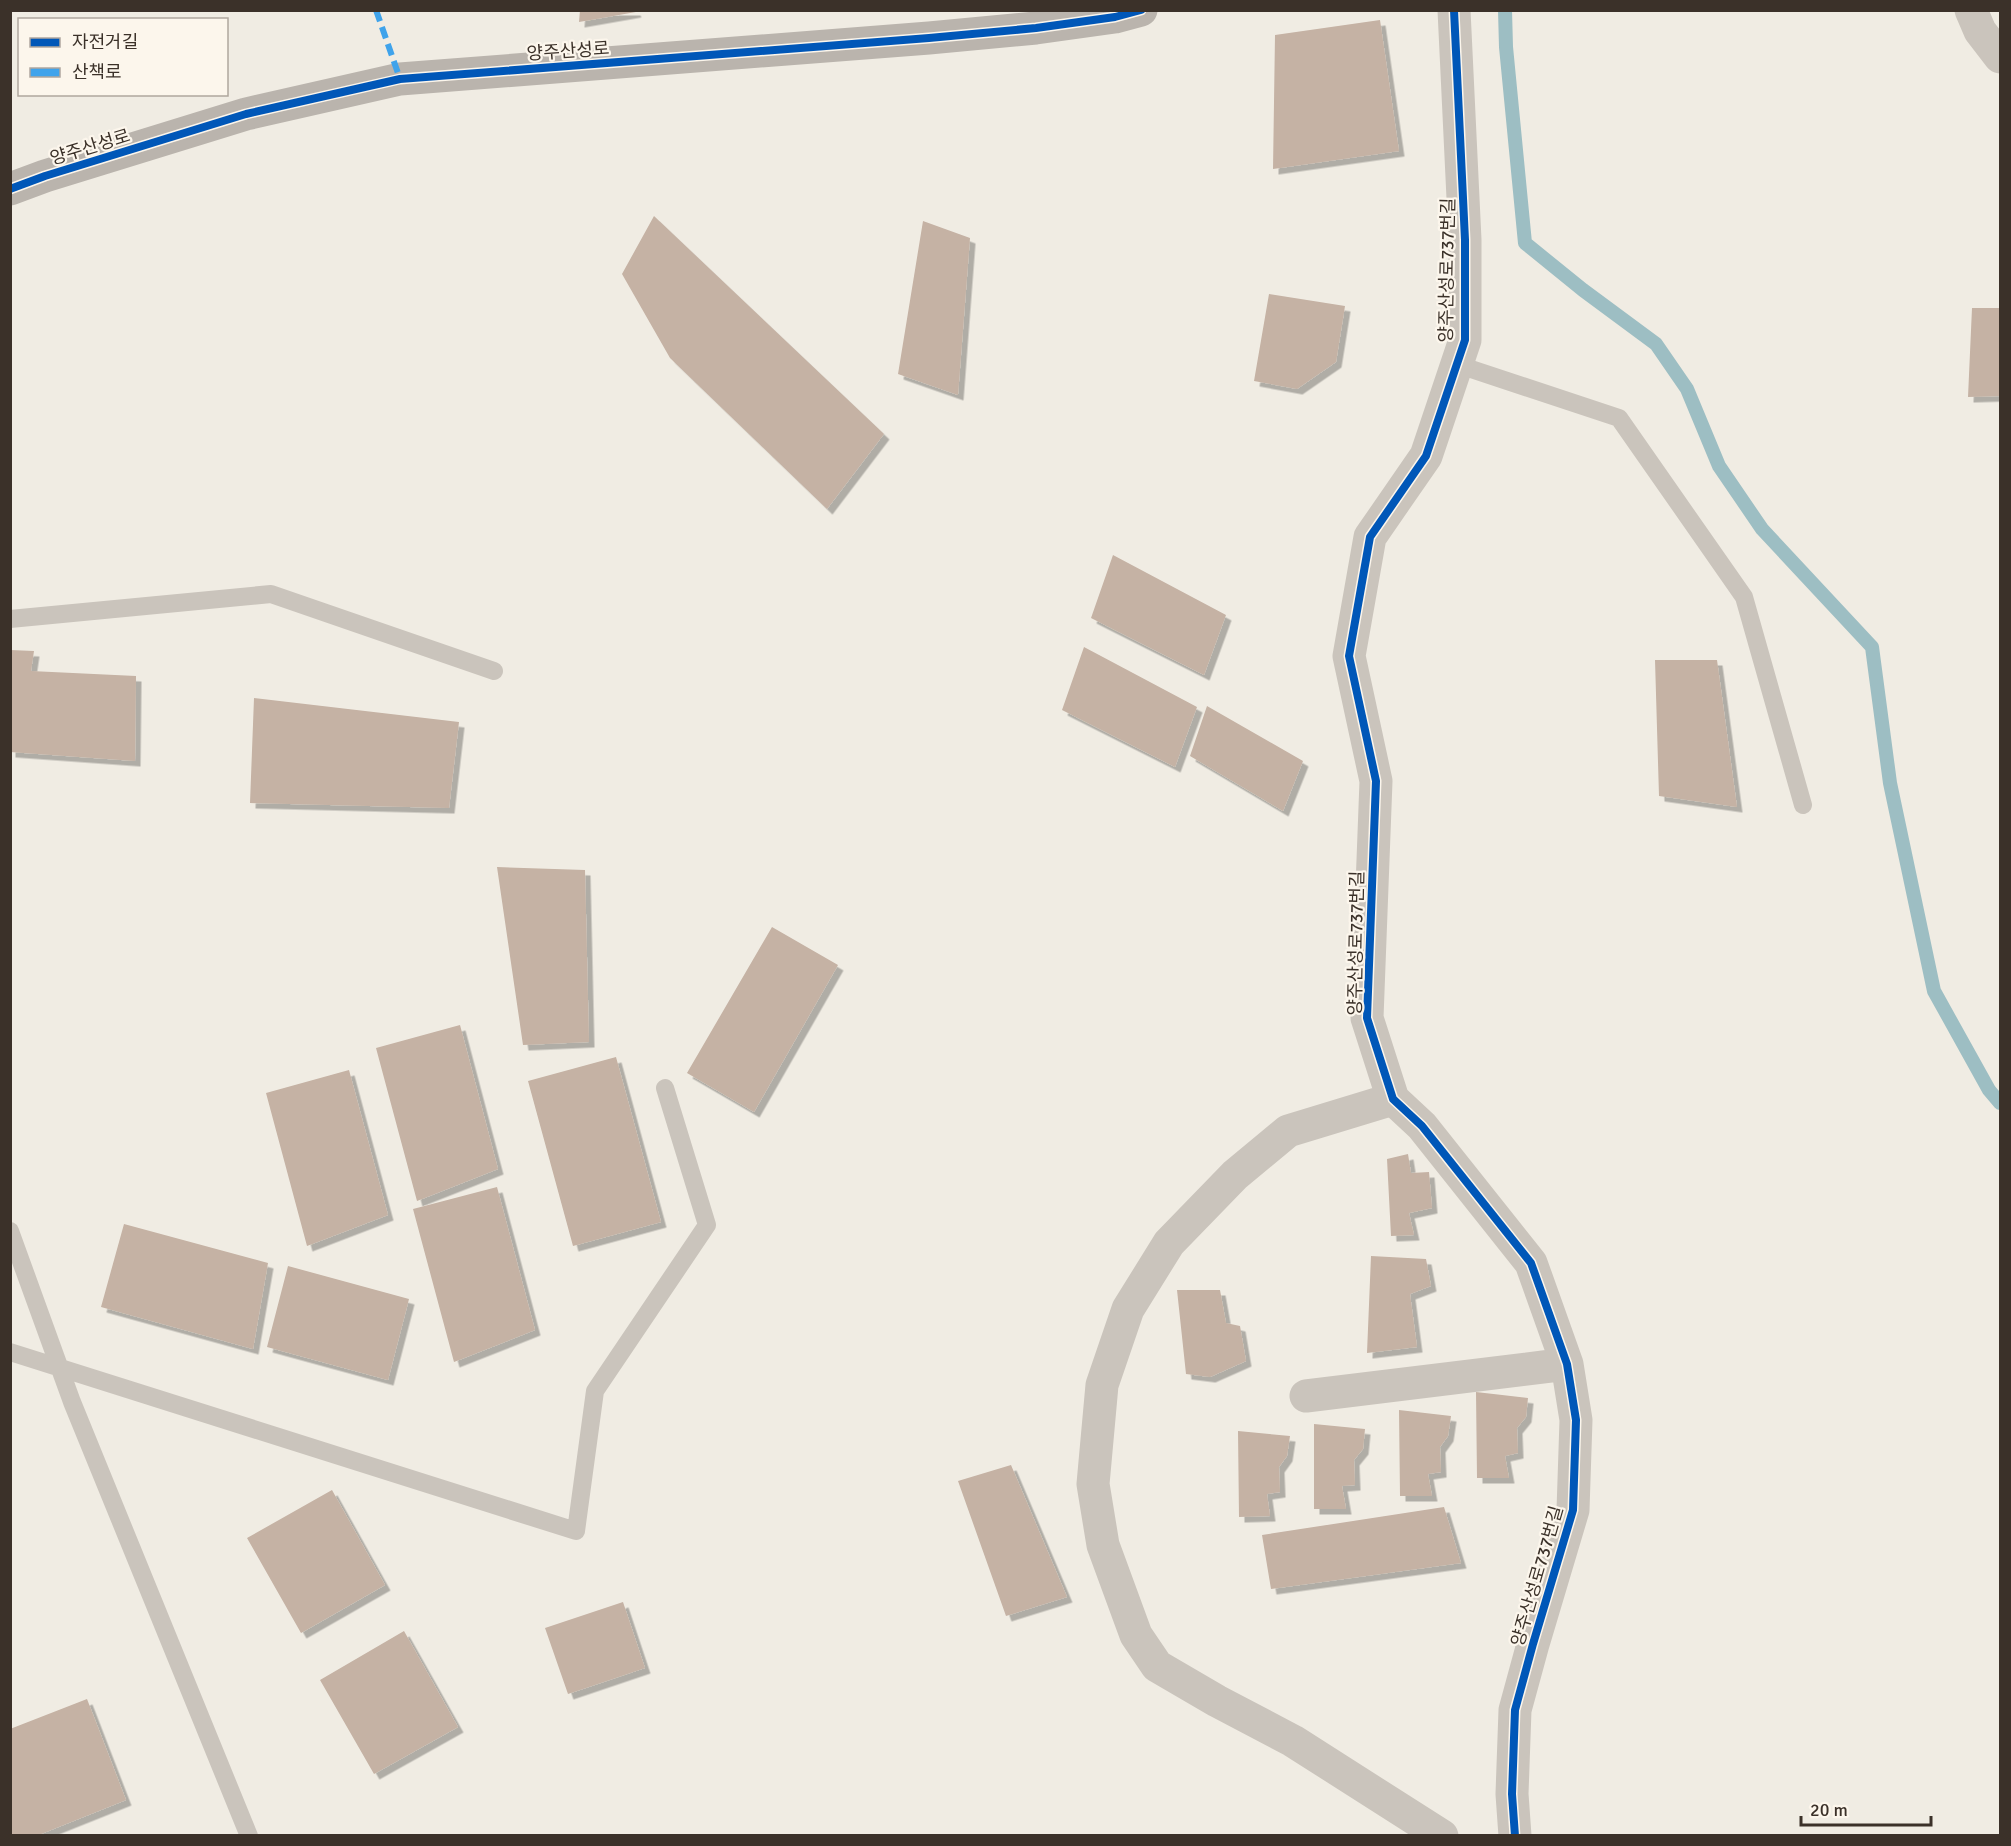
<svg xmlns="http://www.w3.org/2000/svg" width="2011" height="1846" font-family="Signika,'Noto Sans KR',sans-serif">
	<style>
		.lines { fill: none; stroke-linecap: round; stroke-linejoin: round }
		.stream { stroke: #9dbec3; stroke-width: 14 }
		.building { fill: #c5b2a4; filter: url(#shadow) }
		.lane { stroke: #cac4bc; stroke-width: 18 }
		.street { stroke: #cac4bc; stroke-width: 33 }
		.secondary { stroke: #bab4ad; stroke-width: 33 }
		.quiet { stroke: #3fa3eb; stroke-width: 6; stroke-dasharray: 12 6; stroke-linecap: butt }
		.cycleway-casing { stroke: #fcf6ec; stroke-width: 11 }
		.cycleway { stroke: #0057b8; stroke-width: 8 }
		.labels { text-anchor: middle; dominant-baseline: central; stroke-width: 4.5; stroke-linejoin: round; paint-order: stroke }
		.street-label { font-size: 18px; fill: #3b3129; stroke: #fcf6ec }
	</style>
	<defs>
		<filter id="shadow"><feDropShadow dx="5.5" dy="5.5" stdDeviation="0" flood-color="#0004"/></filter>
	</defs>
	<rect width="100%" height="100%" fill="#f0ece3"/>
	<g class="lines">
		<!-- stream -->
		<path class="stream" d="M1505,10L1506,47L1525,243L1583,290L1656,344L1687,389L1719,466L1762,529L1872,647L1890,783L1934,991L1989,1090L2000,1103"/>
	</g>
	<!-- building -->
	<path class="building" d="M580,10H635L636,12L579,22Z
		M1380,20L1399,151L1273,169L1275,35Z
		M654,216L884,434L827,509L670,358L622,274Z
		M923,221L970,238L958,395L898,374Z
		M1269,294L1345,306L1336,362L1297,389L1254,381Z
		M1972,308H2000V396L1968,397Z
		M1113,555L1226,615L1204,675L1091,618Z
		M1084,647L1197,707L1175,767L1062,710Z
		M10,650L34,651L31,671L136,676L135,761L10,752Z
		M1655,660H1717L1737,807L1659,796Z
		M254,698L459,722L449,808L250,803Z
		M1207,706L1303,761L1283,811L1190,756Z
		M497,867L585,870L589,1042L523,1045Z
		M772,927L838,965L754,1112L687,1073Z
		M460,1025L498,1169L417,1201L376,1048Z
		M616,1057L661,1222L573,1246L528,1081Z
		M349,1070L388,1215L307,1246L266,1093Z
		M1408,1154L1411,1173L1429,1172L1432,1208L1409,1213L1414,1235L1391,1236L1387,1159Z
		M497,1187L535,1330L454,1362L413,1209Z
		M124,1224L268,1263L253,1349L101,1307Z
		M1371,1256L1426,1259L1431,1286L1410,1294L1417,1347L1367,1353Z
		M288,1266L409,1299L388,1380L267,1347Z
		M1177,1290H1220L1226,1323L1240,1326L1246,1361L1210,1377L1186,1374Z
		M1476,1392L1528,1398L1526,1417L1517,1428L1518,1453L1505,1456L1509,1478H1477Z
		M1399,1410L1451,1416L1448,1436L1440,1447L1441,1472L1428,1474L1432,1496H1400Z
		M1314,1424L1365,1429L1363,1449L1354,1460L1355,1485L1342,1486L1346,1509H1314Z
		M1238,1431L1290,1436L1287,1456L1279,1467L1280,1492L1267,1494L1270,1516L1239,1517Z
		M1011,1465L1067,1597L1006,1616L958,1481Z
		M332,1490L385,1585L301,1633L247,1538Z
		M1444,1507L1461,1563L1271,1589L1262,1535Z
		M623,1602L645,1668L568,1694L545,1628Z
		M404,1631L458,1727L374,1774L320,1680Z
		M87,1699L126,1800L36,1836H10V1729Z"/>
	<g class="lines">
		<!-- lane -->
		<path class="lane" d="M1456,364L1619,418L1744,597L1803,805
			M10,619L271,594L494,671
			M10,1231L72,1402L249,1836
			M10,1352L576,1531L595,1391L707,1225L665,1088"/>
		<!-- street -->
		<path class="street" d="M1454,10L1465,240V340L1426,456L1370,537L1349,656L1376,781L1367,1018L1393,1099L1422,1126L1531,1263L1567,1364L1576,1420L1573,1510L1533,1644L1515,1710L1512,1794L1515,1836
			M1971,10L1980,31L2000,57
			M1393,1099L1288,1131L1235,1175L1169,1243L1128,1309L1102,1385L1093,1484L1103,1545L1136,1635L1157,1666L1217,1701L1293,1741L1442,1836
			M1306,1396L1567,1364"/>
		<!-- secondary -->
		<path class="secondary" d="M10,189L45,176L246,114L400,79L929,38L1036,28L1115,17L1141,10"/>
		<!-- quiet -->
		<path class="quiet" d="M376,10L400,79"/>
		<defs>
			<path id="cycleway" d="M1454,10L1465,240V340L1426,456L1370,537L1349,656L1376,781L1367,1018L1393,1099L1422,1126L1531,1263L1567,1364L1576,1420L1573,1510L1533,1644L1515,1710L1512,1794L1515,1836
				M10,189L45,176L246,114L400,79L929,38L1036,28L1115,17L1141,10"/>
		</defs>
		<!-- cycleway casing -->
		<use href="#cycleway" class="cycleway-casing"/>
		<!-- cycleway -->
		<use href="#cycleway" class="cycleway"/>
	</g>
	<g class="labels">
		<!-- street labels -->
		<g class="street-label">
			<text transform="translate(568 51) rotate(-4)">양주산성로</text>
			<text transform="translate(90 147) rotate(-17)">양주산성로</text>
			<text transform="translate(1447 270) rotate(-89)">양주산성로737번길</text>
			<text transform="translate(1356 943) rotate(-89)">양주산성로737번길</text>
			<text transform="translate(1537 1576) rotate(-74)">양주산성로737번길</text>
		</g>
	</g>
	<!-- border -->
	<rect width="2011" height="1846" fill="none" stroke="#3b3129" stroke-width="24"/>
	<!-- legend -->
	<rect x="18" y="18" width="210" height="78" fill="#fcf6ec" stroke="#afa79e" stroke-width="1.5"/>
	<rect x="30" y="38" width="30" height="9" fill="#0057b8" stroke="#afa79e" stroke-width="1.5"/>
	<text x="72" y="48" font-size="18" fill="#3b3129">자전거길</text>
	<rect x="30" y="68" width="30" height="9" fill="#3fa3eb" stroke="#afa79e" stroke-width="1.5"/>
	<text x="72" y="78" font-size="18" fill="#3b3129">산책로</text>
	<!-- scale -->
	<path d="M1801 1816v9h130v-9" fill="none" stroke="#3b3129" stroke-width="3"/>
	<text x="1810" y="1816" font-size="18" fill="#3b3129" stroke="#fcf6ec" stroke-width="4.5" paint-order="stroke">20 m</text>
</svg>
